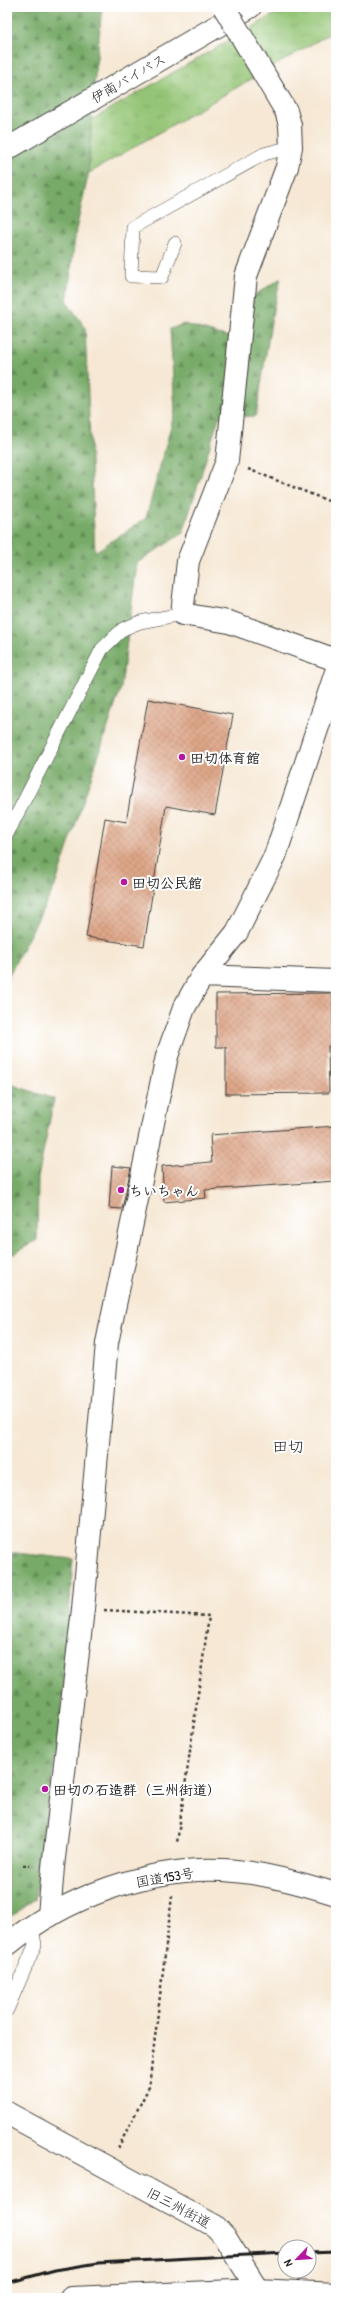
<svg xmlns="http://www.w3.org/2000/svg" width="343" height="2305" font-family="'Patrick Hand','Klee One',sans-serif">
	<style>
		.grass { fill: url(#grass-tufts); stroke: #587049 }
		.forest { fill: url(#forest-firs); stroke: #4a6342 }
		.building { fill: url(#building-cross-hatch) }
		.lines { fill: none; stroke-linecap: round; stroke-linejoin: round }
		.service-casing { stroke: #3d3b38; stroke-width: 14 }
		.minor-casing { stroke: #3d3b38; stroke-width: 24 }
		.trunk-casing { stroke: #3d3b38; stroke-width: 24 }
		.path { stroke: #3d3b38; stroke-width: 2.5; stroke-dasharray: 3 3; stroke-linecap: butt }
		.service { stroke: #fff; stroke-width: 13 }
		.minor { stroke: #fff; stroke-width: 22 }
		.trunk { stroke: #fff; stroke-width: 22 }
		.rail { stroke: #1c1c1c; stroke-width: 3 }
		.tertiary-bridge-casing { stroke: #3d3b38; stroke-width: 24; stroke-linecap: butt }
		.tertiary-bridge { stroke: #fff; stroke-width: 22 }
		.poi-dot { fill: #b5179e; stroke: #fff; stroke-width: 1.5 }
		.labels { text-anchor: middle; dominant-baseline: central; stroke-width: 4; stroke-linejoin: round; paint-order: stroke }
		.street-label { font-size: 14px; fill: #1c1c1c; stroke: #fff }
		.poi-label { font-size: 14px; font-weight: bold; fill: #1c1c1c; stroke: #fff; text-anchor: start }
		.quarter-label { font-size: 16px; fill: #1c1c1c; stroke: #fff }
	</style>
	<defs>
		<pattern id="grass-tufts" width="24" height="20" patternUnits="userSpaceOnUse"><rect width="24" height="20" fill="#94c576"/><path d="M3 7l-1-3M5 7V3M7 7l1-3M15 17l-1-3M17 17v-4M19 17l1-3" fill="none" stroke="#7fa966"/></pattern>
		<pattern id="forest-firs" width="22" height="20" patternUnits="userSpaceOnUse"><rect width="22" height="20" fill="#77aa67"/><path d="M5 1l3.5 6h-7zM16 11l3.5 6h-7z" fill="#618a54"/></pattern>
		<pattern id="building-cross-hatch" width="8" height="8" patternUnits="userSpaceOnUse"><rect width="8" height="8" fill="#dea688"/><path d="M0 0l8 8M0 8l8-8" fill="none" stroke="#be8e75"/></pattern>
	</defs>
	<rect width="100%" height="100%" fill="#fff"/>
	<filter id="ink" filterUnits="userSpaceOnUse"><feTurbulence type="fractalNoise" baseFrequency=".025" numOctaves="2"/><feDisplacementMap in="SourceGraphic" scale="8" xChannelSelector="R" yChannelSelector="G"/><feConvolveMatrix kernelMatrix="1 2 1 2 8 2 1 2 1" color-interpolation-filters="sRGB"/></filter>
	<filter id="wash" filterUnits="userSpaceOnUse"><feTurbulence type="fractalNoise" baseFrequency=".012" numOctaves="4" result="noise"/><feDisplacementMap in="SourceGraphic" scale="16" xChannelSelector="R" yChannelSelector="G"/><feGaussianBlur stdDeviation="0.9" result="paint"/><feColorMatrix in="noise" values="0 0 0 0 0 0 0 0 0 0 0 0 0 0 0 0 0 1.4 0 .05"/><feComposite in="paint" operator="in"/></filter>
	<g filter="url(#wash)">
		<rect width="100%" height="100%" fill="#f6e8d4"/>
		<!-- grass -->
		<path class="grass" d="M287,7H336V30L17,215L16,163Z"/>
		<!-- forest -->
		<path class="forest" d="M7,7H102L93,97L88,176L76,230L67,302L85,327L95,552L146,518L175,411L170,329L184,324L229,337L238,306L281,278L273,310L256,416L219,417L183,533L137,563L121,688L55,886L7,979Z
			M7,1083L54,1099L38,1178L37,1240L7,1258Z
			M7,1552L73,1559L61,1722L41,1848L35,1899L7,1919Z"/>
		<g id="blocks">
			<!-- building -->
			<path class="building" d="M148,699L233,715L215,815L166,806L144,946L86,937L105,818L126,822Z
				M333,993V1046H328L329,1093L226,1094V1047H216V994Z
				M336,1126V1181L205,1190L206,1198L164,1202L162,1166L212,1162L210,1135Z
				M112,1166L131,1168L122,1209L109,1208Z"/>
		</g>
	</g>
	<g filter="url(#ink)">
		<use href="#blocks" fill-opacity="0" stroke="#3d3b38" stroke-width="1"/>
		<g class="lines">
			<defs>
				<path id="service" d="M175,243L162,277L131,276L133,227L264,154L291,147
					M7,834L102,649L123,629L140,622L182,614
					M7,2010L35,1945L32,1927"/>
				<path id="minor" d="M286,111L290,125L291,147L287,167L246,276L227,461L188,561L182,614L229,622L336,660
					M202,976L336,981
					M49,1916L53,1867L83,1609L107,1343L167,1056L184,1008L202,976L237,932L275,856L336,672
					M7,2113L215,2226L225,2237L263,2298
					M71,2298L258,2290L336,2294"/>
				<path id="trunk" d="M7,149L250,7
					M7,1945C64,1898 149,1866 223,1870C261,1872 300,1883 336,1894"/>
			</defs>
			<!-- service casing -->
			<use href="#service" class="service-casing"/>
			<!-- minor casing -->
			<use href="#minor" class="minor-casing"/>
			<!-- trunk casing -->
			<use href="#trunk" class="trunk-casing"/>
			<!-- path -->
			<path class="path" d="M248,469L336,504
				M104,1610L209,1616L177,1843
				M23,1865H30
				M118,2148L149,2087L172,1896"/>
			<!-- service -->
			<use href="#service" class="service"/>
			<!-- minor -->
			<use href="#minor" class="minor"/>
			<!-- trunk -->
			<use href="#trunk" class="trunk"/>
			<!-- rail -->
			<path class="rail" d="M309,2253L336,2252
				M7,2283L55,2270L98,2263L285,2253"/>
			<defs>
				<path id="tertiary-bridge" d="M224,7L286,111"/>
			</defs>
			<!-- tertiary-bridge casing -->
			<use href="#tertiary-bridge" class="tertiary-bridge-casing"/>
			<!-- tertiary-bridge -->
			<use href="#tertiary-bridge" class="tertiary-bridge"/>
		</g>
	</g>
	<!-- markers -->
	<g class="poi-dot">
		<circle cx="182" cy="757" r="4"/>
		<circle cx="124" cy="882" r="4"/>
		<circle cx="121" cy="1190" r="4"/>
		<circle cx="45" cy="1789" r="4"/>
	</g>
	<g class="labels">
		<!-- street labels -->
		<g class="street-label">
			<text transform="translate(128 78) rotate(-30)">伊南バイパス</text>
			<text transform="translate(165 1877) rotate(-10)">国道153号</text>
			<text transform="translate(179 2207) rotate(28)">旧三州街道</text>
		</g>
		<!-- poi labels -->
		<g class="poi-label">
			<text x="190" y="757">田切体育館</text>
			<text x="132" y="882">田切公民館</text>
			<text x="129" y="1190">ちいちゃん</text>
			<text x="53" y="1789">田切の石造群（三州街道）</text>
		</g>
		<!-- quarter labels -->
		<g class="quarter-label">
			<text x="288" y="1446">田切</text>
		</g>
	</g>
	<!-- margin -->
	<rect width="343" height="2305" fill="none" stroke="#fff" stroke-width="24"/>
	<!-- north arrow -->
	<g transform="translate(297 2259) rotate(245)"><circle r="19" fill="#ffffff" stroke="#a4a4a4"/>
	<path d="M0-3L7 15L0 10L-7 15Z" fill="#b5179e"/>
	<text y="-6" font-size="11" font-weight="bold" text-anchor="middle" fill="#1c1c1c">N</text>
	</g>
</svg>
